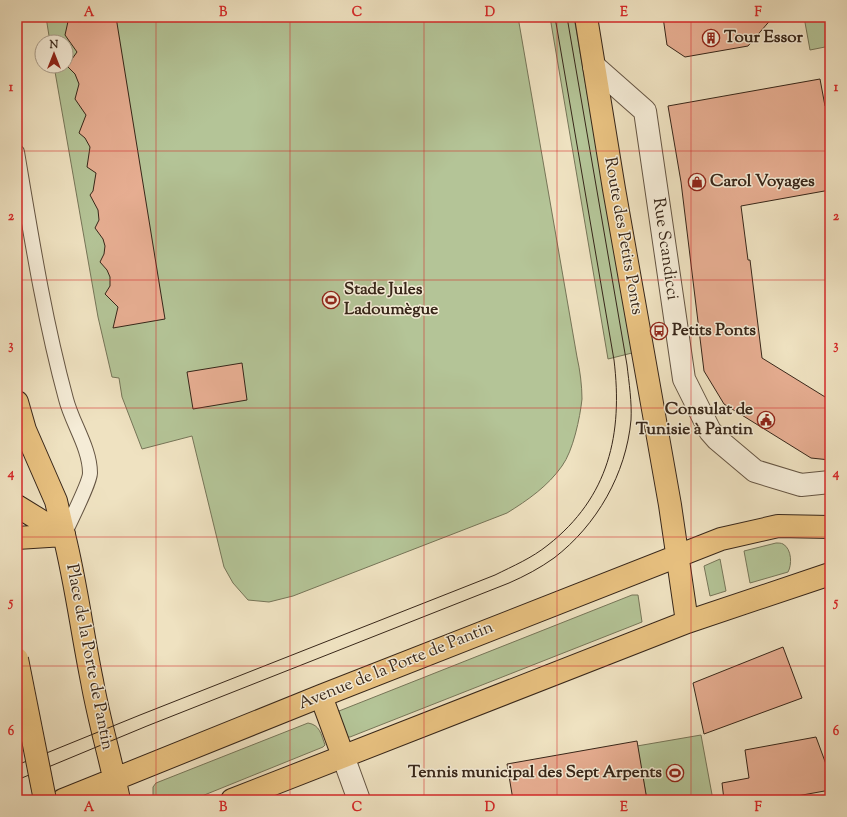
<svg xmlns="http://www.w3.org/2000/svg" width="847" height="817" font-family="'Sorts Mill Goudy',serif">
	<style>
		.green { fill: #b4c497; stroke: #767558 }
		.building { fill: #e7ae92; stroke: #372619 }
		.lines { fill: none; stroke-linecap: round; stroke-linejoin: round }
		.lane-casing { stroke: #655543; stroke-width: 16 }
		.street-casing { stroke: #655543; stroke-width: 24 }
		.primary-casing { stroke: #372619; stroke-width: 24 }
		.highway-casing { stroke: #372619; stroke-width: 24 }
		.lane { stroke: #f5ecd7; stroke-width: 14 }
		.street { stroke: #f5ecd7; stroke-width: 22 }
		.primary { stroke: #e8c180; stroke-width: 22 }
		.highway { stroke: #e8c180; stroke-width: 22 }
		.tram { stroke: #372619; stroke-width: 1 }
		.highway-bridge-casing { stroke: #372619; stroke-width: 24; stroke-linecap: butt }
		.highway-bridge { stroke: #e8c180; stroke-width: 22 }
		.grid { fill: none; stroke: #d62828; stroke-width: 1; stroke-opacity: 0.55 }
		.labels { text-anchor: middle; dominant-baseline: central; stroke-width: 3; stroke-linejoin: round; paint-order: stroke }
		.poi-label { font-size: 17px; font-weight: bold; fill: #372619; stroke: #f5ecd7; text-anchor: start }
		.street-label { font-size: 17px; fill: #372619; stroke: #f5ecd7 }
		.neatline { fill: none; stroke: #d62828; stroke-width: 1.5 }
		.grid-label { font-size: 13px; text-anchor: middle; font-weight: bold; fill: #d62828 }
	</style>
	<rect width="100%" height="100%" fill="#efe2c1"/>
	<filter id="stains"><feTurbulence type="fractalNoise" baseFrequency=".005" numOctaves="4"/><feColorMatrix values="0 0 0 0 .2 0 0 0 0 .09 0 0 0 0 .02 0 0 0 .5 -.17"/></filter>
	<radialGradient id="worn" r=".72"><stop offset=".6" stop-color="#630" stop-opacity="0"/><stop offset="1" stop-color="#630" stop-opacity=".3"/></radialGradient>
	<!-- green -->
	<path class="green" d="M46,17H518L577,357C580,370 582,386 582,399C580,418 573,451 562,466C548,486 528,500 507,513L293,596L269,602L248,600L233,583L224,567L192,436L142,449L122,397L119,378L112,377L98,317L54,66H66V42H50Z
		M550,17H574L632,353L608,359Z
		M804,17H830V46L810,50Z
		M776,543C779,543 781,543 783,544C792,549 792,565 788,572L750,583L744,551Z
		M720,559L726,591L710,596L704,566Z
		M632,595H638L642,622L350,737H347L338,714L339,711Z
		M308,723C320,725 321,734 325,745L323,747L192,800H153V787L156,783Z
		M701,735L713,800H647L637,746Z"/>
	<!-- building -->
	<path class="building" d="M69,17H116L165,319L113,328L118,307L105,294L110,286V277L107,270L100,262L104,254L105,246L103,239L95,228L99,220L98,210L90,195L93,191L96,173L87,167L90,147L85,138L79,133L86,115L75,99L79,84L75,74L67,66L77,52L65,35Z
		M663,17H773L748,46L685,57L667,45Z
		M820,79L825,106L830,105V190L741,206L748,260H750L762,358L830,400V460L811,458L724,404L704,371L681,182L668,106Z
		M242,363L247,400L193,409L187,372Z
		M783,647L802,698L704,734L693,683Z
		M816,737L830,775V790L775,800H724L722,783L749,778L745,750Z
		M637,741L647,800H513L507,764Z"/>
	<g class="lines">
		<defs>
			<path id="lane" d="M17,152C31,235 44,318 66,399C72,423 90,448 90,473C90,483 69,523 64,535"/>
			<path id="street" d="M594,66L645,111L684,379L710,431L717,439L755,471L801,485L830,482
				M343,756L359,800"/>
			<path id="primary" d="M586,17L614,189L670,505L687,622
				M17,506L64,535
				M64,535C76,583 82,632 92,681C99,721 111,760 119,800
				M17,538L64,535
				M321,696L343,756
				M63,800L321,696L721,539L778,526L830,527
				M232,800L687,622L830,574"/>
			<path id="highway" d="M17,402L25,430L56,501L64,535"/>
		</defs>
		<!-- lane casing -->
		<use href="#lane" class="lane-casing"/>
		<!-- street casing -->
		<use href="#street" class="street-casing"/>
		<!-- primary casing -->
		<use href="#primary" class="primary-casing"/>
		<!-- highway casing -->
		<use href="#highway" class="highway-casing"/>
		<!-- lane -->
		<use href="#lane" class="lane"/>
		<!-- street -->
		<use href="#street" class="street"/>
		<!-- primary -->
		<use href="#primary" class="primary"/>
		<!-- highway -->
		<use href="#highway" class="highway"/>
		<!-- tram -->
		<path class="tram" d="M17,765L140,715L495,575C513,566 532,558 548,545C609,497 623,434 614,360L555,17
			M17,780L147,726L509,583C525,576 540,568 554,558C597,525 626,474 631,420C632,402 629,383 627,365L567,17"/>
		<defs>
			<path id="highway-bridge" d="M17,659L45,800"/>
		</defs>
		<!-- highway-bridge casing -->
		<use href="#highway-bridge" class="highway-bridge-casing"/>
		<!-- highway-bridge -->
		<use href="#highway-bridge" class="highway-bridge"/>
	</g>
	<!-- grid -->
	<path class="grid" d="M156,17V800M290,17V800M424,17V800M557,17V800M691,17V800M17,151H830M17,280H830M17,408H830M17,537H830M17,666H830"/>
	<!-- icons -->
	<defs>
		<symbol id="building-ring" viewBox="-11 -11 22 22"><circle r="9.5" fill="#f5ecd7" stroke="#8f2418" stroke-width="1.5"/><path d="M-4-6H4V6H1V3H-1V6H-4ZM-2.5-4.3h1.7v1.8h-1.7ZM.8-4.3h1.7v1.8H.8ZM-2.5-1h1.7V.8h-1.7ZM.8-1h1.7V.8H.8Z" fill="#8f2418"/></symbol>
		<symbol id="shop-ring" viewBox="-11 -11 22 22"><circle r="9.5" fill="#f5ecd7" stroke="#8f2418" stroke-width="1.5"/><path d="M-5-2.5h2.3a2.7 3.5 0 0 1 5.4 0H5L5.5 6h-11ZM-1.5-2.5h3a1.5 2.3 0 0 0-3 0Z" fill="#8f2418"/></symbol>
		<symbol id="stadium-ring" viewBox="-11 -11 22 22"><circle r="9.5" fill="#f5ecd7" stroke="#8f2418" stroke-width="1.5"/><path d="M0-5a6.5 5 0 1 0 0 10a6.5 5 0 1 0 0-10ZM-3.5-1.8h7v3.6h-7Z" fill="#8f2418"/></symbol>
		<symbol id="bus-ring" viewBox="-11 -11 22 22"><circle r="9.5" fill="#f5ecd7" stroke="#8f2418" stroke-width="1.5"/><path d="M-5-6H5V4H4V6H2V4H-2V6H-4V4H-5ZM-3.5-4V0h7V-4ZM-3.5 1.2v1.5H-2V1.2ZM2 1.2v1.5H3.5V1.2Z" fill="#8f2418"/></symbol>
		<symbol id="civic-ring" viewBox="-11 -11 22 22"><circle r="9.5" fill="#f5ecd7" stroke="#8f2418" stroke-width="1.5"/><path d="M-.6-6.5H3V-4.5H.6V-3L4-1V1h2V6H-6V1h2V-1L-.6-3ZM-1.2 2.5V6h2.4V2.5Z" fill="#8f2418"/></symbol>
	</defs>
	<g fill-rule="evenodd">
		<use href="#building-ring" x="701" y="28" width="20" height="20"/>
		<use href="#shop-ring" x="687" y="172" width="20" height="20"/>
		<use href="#stadium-ring" x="321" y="290" width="20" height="20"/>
		<use href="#bus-ring" x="649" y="321" width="20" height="20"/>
		<use href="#civic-ring" x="756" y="410" width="20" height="20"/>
		<use href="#stadium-ring" x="665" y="763" width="20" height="20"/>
	</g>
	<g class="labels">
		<!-- poi labels -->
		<g class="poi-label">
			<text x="724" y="38">Tour Essor</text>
			<text x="710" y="182">Carol Voyages</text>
			<text x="344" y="290">Stade Jules<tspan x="344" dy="20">Ladoumègue</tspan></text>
			<text x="672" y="331">Petits Ponts</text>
			<text x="753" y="410" text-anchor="end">Consulat de<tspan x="753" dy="20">Tunisie à Pantin</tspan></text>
			<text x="662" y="773" text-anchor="end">Tennis municipal des Sept Arpents</text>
		</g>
		<!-- street labels -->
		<g class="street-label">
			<text transform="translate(623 236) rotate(80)">Route des Petits Ponts</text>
			<text transform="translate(665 249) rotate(82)">Rue Scandicci</text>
			<text transform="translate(89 657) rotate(79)">Place de la Porte de Pantin</text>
			<text transform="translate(396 666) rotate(-22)">Avenue de la Porte de Pantin</text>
		</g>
	</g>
	<!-- margin -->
	<rect width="847" height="817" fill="none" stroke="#efe2c1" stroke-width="44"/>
	<!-- north arrow -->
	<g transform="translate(54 54)"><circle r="19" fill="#f5ecd7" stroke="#a99d8b"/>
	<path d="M0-3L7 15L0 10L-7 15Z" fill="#8f2418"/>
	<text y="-6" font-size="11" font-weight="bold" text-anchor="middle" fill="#372619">N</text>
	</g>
	<rect x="22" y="22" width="803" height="773" class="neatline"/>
	<g class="grid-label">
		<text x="89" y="16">A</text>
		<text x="223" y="16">B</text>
		<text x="357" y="16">C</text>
		<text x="490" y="16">D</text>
		<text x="624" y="16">E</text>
		<text x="758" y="16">F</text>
		<text x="11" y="91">1</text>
		<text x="836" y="91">1</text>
		<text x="11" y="220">2</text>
		<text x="836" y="220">2</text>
		<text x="11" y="349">3</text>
		<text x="836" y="349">3</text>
		<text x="11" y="477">4</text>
		<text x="836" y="477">4</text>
		<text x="11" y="606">5</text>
		<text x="836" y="606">5</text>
		<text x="11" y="735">6</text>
		<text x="836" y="735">6</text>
		<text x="89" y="811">A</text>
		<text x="223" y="811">B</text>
		<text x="357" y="811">C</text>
		<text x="490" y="811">D</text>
		<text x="624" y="811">E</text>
		<text x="758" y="811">F</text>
	</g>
	<rect width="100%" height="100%" filter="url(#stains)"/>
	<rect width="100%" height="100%" fill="url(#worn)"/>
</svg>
